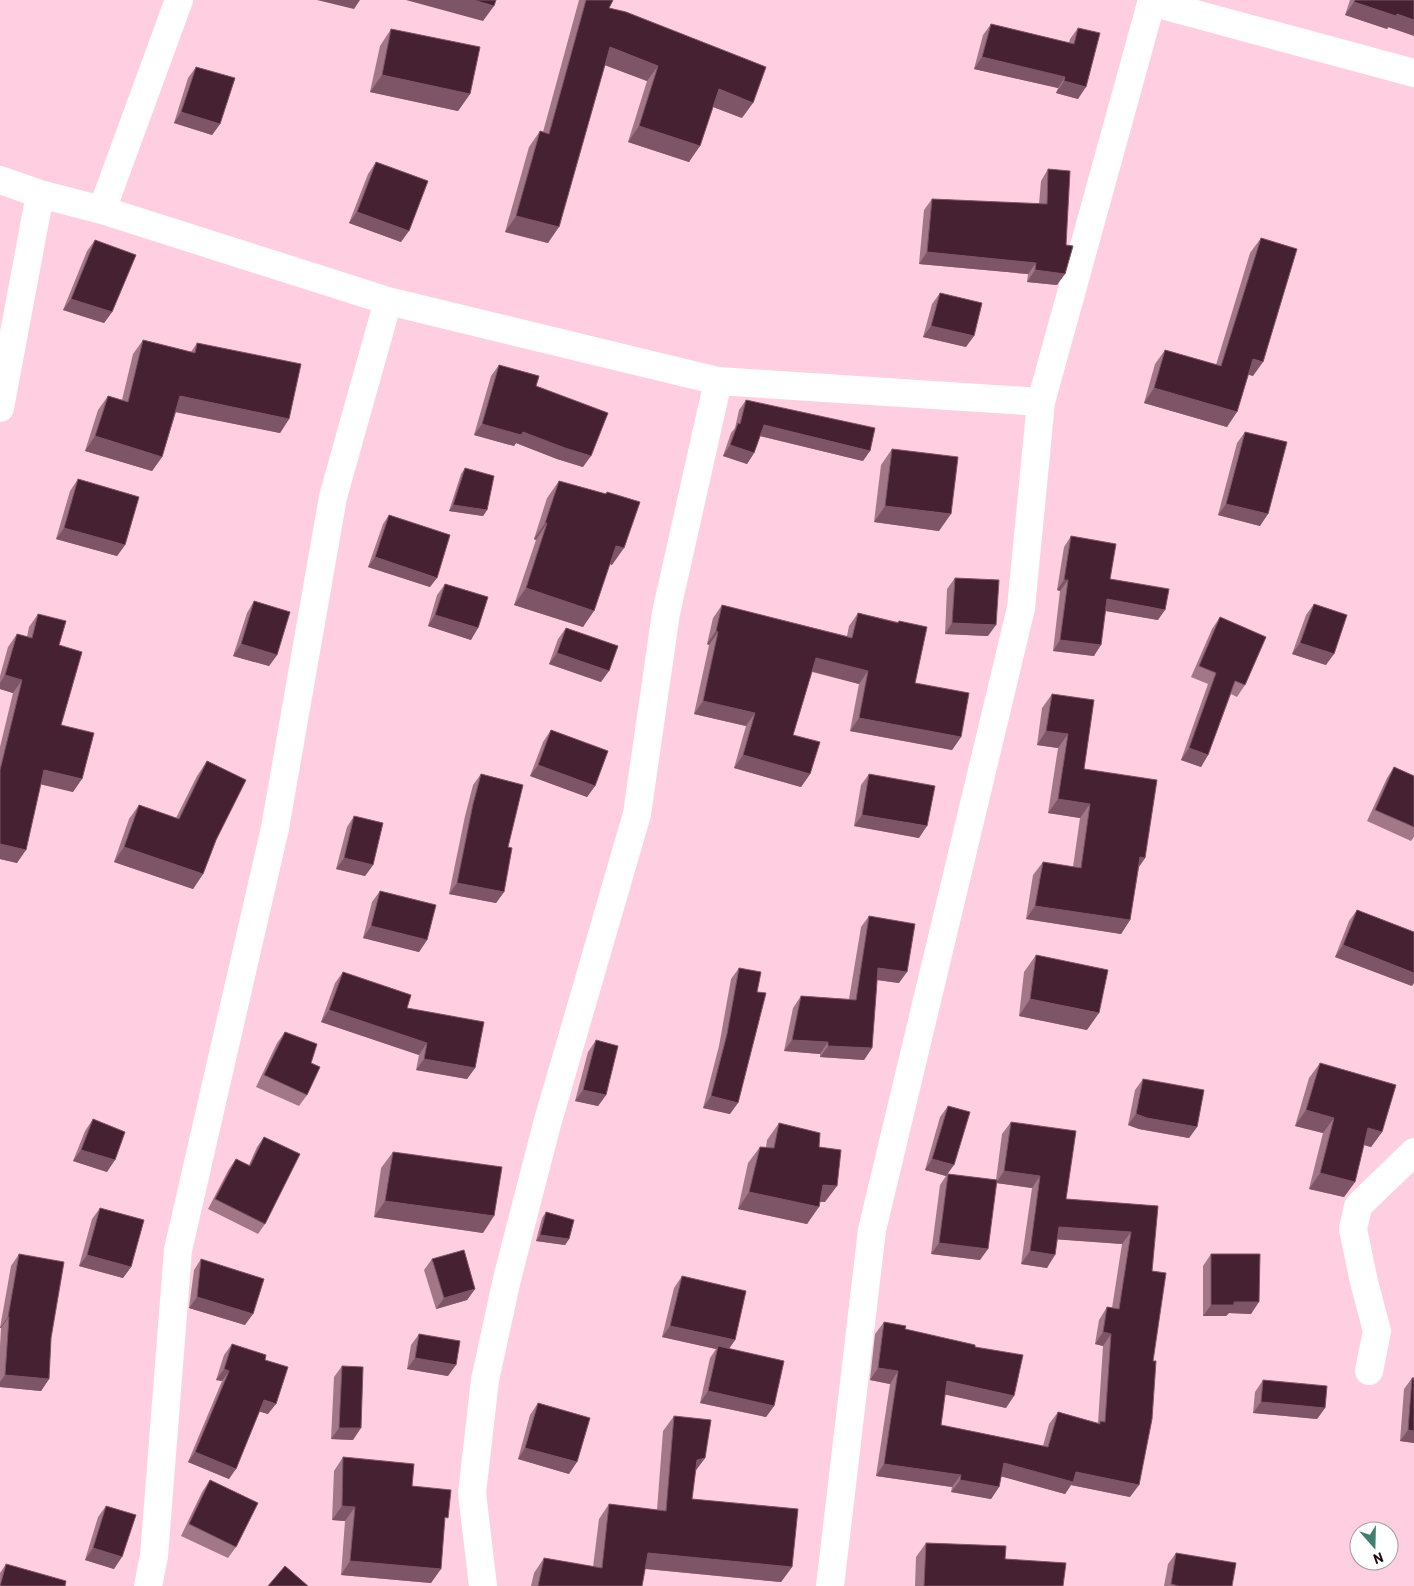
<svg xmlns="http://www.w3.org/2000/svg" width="1414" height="1586" font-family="Barlow,sans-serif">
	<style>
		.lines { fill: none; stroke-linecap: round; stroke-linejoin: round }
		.minor { stroke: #fff; stroke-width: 28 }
		.wall { fill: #a27888 }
		.shaded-wall { fill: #7d5566 }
		.building { fill: #452131; stroke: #7d5566 }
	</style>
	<rect width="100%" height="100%" fill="#ffcee0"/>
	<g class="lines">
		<!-- minor -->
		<path class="minor" d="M1151,2L1414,73
			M0,180L40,194L102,210L388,301L718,381L1041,402
			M102,210L179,0
			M0,408L40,194
			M1369,1371L1377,1331L1364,1282L1353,1229L1358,1206L1414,1152
			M148,1586L154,1556L178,1250L275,828L333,497L388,301
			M483,1586L472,1493L485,1380L507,1279L547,1124L637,814L666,613L718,381
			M830,1586L872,1230L1021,608L1041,402L1152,0"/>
	</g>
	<!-- wall -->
	<path class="wall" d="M579,0H613L609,8L742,118L713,107L689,162L628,142L647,81L605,65L548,243L505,232L529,147L540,131L543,132Z
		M1350,0H1414L1387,29L1345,15Z
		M991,24L1069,43L1070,39L1078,28V99L1056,93L1058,88L974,69L983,35Z
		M391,29L470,94L458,111L370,92L380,46Z
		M196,67L220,124L212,135L174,123L188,78Z
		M376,162L401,242L349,223L368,174Z
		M1048,169L1066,245L1057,285L1027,282L1028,274L919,264L924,210L932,199L1039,204L1041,181Z
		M1261,238L1253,376L1248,374L1227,427L1144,403L1155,364L1165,350L1216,365L1250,253Z
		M95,240L112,312L104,323L63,310L87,251Z
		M940,293L966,347L923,337L932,304Z
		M143,340L191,352L197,343L289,419L280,433L176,412L162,457L152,471L85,451L98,410L108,396L122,400L133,354Z
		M499,365L536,386L583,467L557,459L516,443L514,446L474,435L491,376Z
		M746,400L863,461L760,436L754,453L747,464L723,456L731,433L735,428L739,410Z
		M1245,432L1260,526L1218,515L1237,443Z
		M892,449L939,531L874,522L881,465Z
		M465,468L487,510L483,516L449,511L461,474Z
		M78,479L125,545L117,556L56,539L70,491Z
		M559,481L606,494L607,492L612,565L610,564L583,627L514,605L536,540L534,539L547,498Z
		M389,515L430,587L368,567L383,524Z
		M1071,536L1110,579L1158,620L1106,611L1094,656L1053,651L1060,591L1057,590L1064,547Z
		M955,578L988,636L945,634L947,589Z
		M445,584L471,640L428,626L437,595Z
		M254,601L277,655L269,666L233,656L247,613Z
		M1314,604L1326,665L1292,654L1306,615Z
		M722,605L847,636L849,626L858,613L898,622L899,621L915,683L961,737L952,750L850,731L859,684L812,672L793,735L810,774L801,787L734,768L746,726L694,714L709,645L707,644L713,618Z
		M38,614L59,645L61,725L73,792L41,784L17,863L0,859V747L13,693L0,689V676L8,647L17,634L27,637L29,627Z
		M1220,617L1245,685L1237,697L1231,694L1208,755L1201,767L1181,760L1208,684L1191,677L1212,629Z
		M566,628L601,682L549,664L558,639Z
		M1052,694L1084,769L1145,858L1139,867L1130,920L1121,934L1026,919L1033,875L1043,862L1073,867L1080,818L1048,813L1058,748L1037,745L1042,708Z
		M551,730L595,786L587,797L530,776L543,742Z
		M207,761L216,840L203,874L193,889L114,862L129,819L139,805L176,818L197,776Z
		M1394,767L1414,776V837L1411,841L1367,821L1387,778Z
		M481,774L508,847L504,892L496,903L449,894L465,816L473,785Z
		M869,774L919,838L854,826L861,785Z
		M354,816L373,865L365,876L336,869L347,827Z
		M380,891L427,940L419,952L363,938L372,902Z
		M1357,910L1412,986L1335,957L1349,921Z
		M869,916L899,983L877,980L872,1048L864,1060L820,1057V1054L784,1051L793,1008L801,996L849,999L861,927Z
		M1036,955L1087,1030L1019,1016L1024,972Z
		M739,968L730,1114L703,1108L719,1046L731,979Z
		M343,972L407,1008L475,1068L467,1079L416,1070L419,1055L321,1022L335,983Z
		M285,1032L311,1063L307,1095L299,1106L256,1087L277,1043Z
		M596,1040L606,1095L598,1106L575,1101L588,1052Z
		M1320,1063L1382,1132L1371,1147L1364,1145L1355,1182L1344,1197L1309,1189L1323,1133L1295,1126L1309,1078Z
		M1143,1079L1197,1127L1189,1138L1139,1129L1128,1125L1135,1090Z
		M948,1106V1174L996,1180L1002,1134L1011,1122L1066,1199L1158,1206L1130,1497L1071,1485L1065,1494L1001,1476L999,1487L991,1499L951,1492L952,1487L876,1476L890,1384L870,1380L875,1334L884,1322L905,1329L975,1347L1006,1408L945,1394L941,1425L1043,1446L1049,1424L1058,1412L1098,1423L1103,1346L1095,1344L1099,1320L1107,1307L1112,1308L1122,1244L1057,1239L1047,1268L1021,1264L1032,1188L997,1183L980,1260L931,1254L940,1185L946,1176L925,1170L940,1117Z
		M93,1119L107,1172L73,1161L85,1131Z
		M779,1123L819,1147L825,1202H820L807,1224L738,1209L748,1163L760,1147H766L767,1140Z
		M264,1137L265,1224L258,1234L208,1209L229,1169L236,1159L249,1165L257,1147Z
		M393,1152L483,1233L374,1217L381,1168Z
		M100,1208L131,1267L123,1278L79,1266L92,1219Z
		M546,1212L569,1239L565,1245L536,1241L542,1218Z
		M19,1254L51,1338L49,1379L41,1391L0,1387V1346L1,1328H0L11,1266Z
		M1211,1254L1251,1314L1229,1313L1226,1316H1203V1266Z
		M201,1259L245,1325L189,1308L194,1270Z
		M432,1259L475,1289L467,1300L436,1309L424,1270Z
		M682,1276L735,1340L729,1349L774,1406L766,1417L700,1403L710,1358L716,1349L662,1337L674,1288Z
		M419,1334L448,1376L407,1369L411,1345Z
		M232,1344L265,1360L268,1414L260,1411L229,1479L188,1462L222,1381L216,1380L224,1355Z
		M342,1366L353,1440L331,1439L334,1377Z
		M1412,1378L1414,1443L1400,1441L1404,1389Z
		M1263,1380L1325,1408L1317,1419L1253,1413L1255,1392Z
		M538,1403L569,1474L518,1459L530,1415Z
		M674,1416L705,1458L695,1471L692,1499L792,1567L781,1582L645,1569L642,1586H531L534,1573L544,1558L593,1567L599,1519L609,1504L657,1510L663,1431Z
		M343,1457L412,1486L445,1522L431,1583L341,1575L345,1521L332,1520L334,1471Z
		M210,1480L236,1547L228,1558L181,1536L202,1492Z
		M106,1506L114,1569L85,1560L98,1517Z
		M926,1543L1005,1559L1063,1586H915L916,1557Z
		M1176,1553L1232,1586H1164L1168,1564Z
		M6,1564L0,1586V1573Z"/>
	<!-- shaded-wall -->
	<path class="shaded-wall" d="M317,0H360L354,9Z
		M406,0H473L494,6L483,21Z
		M1354,2L1397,14L1414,20V36L1388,27L1387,29L1345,15Z
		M610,47L658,66L647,81L599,63Z
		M982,57L1065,77L1058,88L974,69Z
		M382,75L470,94L458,111L370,92Z
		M1064,81L1086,87L1078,99L1056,93Z
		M719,89L753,103L742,118L708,105Z
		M181,112L220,124L212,135L174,123Z
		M639,126L700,146L689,162L628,142Z
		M357,212L409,231L401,242L349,223Z
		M516,216L559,227L548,243L505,232Z
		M927,252L1036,263L1028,274L919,264Z
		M1035,270L1065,274L1057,285L1027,282Z
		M71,299L112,312L104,323L63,310Z
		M931,326L974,336L966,347L923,337Z
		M1253,359L1263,362L1253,376L1243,373Z
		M1154,388L1237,412L1227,427L1144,403Z
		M180,396L289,419L280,433L170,411Z
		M482,424L523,432L591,456L583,467L557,459L516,443L514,446L474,435Z
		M764,425L870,451L863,461L756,435Z
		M95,436L162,457L152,471L85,451Z
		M730,445L754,453L747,464L723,456Z
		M1226,504L1268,514L1260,526L1218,515Z
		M453,505L487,510L483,516L449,511Z
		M885,506L951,514L939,531L874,522Z
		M545,523H547L536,540L534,539Z
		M64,528L125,545L117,556L56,539Z
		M616,546L624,548L612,565L604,562Z
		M375,557L437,578L430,587L368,567Z
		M1064,580H1068L1060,591L1057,590Z
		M526,588L594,611L583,627L514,605Z
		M1107,599L1165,610L1158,620L1100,610Z
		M435,615L478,628L471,640L428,626Z
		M952,623L996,625L988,636L945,634Z
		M716,631L718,632L709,645L707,644Z
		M1060,640L1101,645L1094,656L1053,651Z
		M1300,643L1334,654L1326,665L1292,654Z
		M241,644L277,655L269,666L233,656Z
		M557,653L609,671L601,682L549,664Z
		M816,658L868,671L859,684L807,670Z
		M5,675L22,680L13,693L0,689V683Z
		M703,701L755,713L746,726L694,714Z
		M859,718L961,737L952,750L850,731Z
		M1046,731L1068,734L1058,748L1037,745Z
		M1189,748L1208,755L1201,767L1181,760Z
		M743,755L810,774L801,787L734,768Z
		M538,765L595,786L587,797L530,776Z
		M44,770L82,779L73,792L35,783Z
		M1058,799L1090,804L1080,818L1048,813Z
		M862,815L927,826L919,838L854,826Z
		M0,844L26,850L17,863L0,859Z
		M124,847L203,874L193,889L114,862Z
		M1140,857L1145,858L1136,871Z
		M344,858L373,865L365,876L336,869Z
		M457,883L504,892L496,903L449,894Z
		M1035,906L1130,920L1121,934L1026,919Z
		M371,926L427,940L419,952L363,938Z
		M1343,945L1414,973V983L1412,986L1335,957Z
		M878,968L907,972L899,983L870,979Z
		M1030,999L1099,1013L1087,1030L1019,1016Z
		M329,1010L427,1043L419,1055L321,1022Z
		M792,1040L828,1042L820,1054L784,1051Z
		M828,1046L872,1048L864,1060L820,1057Z
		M424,1059L475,1068L467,1079L416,1070Z
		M583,1090L606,1095L598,1106L575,1101Z
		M711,1096L738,1103L730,1114L703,1108Z
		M1306,1110L1334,1118L1323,1133L1295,1126Z
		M1136,1114L1197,1127L1189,1138L1139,1129L1128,1125Z
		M1368,1128L1382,1132L1371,1147L1357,1143Z
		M81,1150L115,1160L107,1172L73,1161Z
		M932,1159L954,1165L946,1176L925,1170Z
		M1004,1171L1040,1176L1032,1188L996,1183Z
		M1320,1173L1355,1182L1344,1197L1309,1189Z
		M823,1185L837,1186L825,1202L811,1201Z
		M749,1192L819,1207L807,1224L738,1209Z
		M385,1201L494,1216L483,1233L374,1217Z
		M1059,1227L1131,1232L1122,1244L1051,1239Z
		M540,1235L569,1239L565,1245L536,1241Z
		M939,1243L988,1249L980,1260L931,1254Z
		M1030,1251L1055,1255L1047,1268L1021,1264Z
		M87,1255L131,1267L123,1278L79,1266Z
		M475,1289L467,1300L436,1309L444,1298Z
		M197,1297L253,1314L245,1325L189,1308Z
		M1234,1302H1259L1251,1314L1229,1313L1226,1316H1203L1211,1305Z
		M8,1317H9L1,1328H0Z
		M670,1326L735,1340L727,1351L718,1346L716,1349L662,1337Z
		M1103,1332L1111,1334L1103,1346L1095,1344Z
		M415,1358L456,1365L448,1376L407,1369Z
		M878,1368L898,1371L890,1384L870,1380Z
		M224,1369L229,1371L222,1381L216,1380Z
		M5,1375L49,1379L41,1391L0,1387V1382Z
		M947,1381L1014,1396L1006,1408L938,1393Z
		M708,1391L774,1406L766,1417L700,1403Z
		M264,1400L276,1404L268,1414L257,1411Z
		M1261,1402L1325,1408L1317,1419L1253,1413Z
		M339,1428H361L353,1440L331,1439Z
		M1408,1430L1414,1431V1443L1400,1441Z
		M525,1448L577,1462L569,1474L518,1459Z
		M195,1452L236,1469L229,1479L188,1462Z
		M705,1458L694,1473L697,1460Z
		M1004,1463L1076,1472L1139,1485L1130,1497L1071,1485L1065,1494L996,1475Z
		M884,1464L961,1475L952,1487L876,1476Z
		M960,1480L999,1487L991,1499L951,1492Z
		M342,1506L355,1507L345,1521L332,1520Z
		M93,1548L122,1557L114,1569L85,1560Z
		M648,1553L792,1567L781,1582L637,1568Z
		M350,1561L441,1569L431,1583L341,1575Z"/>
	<!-- building -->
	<path class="building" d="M473,0H496L494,6Z
		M586,0H613L609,8L626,12L766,67L753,103L719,89L700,146L639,126L658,66L610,47L559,227L516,216L540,131L549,134Z
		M1355,0H1414V20L1397,14L1396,16L1354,2Z
		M991,24L1074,44L1078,28L1100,33L1086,87L1064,81L1065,77L982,57Z
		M391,29L480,47L470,94L382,75Z
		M196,67L235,78L220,124L181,112Z
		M376,162L428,181L409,231L357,212Z
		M1048,169L1070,171L1066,245L1073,246L1065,274L1035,270L1036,263L927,252L932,199L1047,204Z
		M1261,238L1297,249L1263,362L1253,359L1237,412L1154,388L1165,350L1221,366Z
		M95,240L136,255L112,312L71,299Z
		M940,293L982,303L974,336L931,326Z
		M143,340L195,353L197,343L301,364L289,419L180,396L162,457L95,436L108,396L128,402Z
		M499,365L539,376L536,386L608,413L591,456L565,448L523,432L521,435L482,424Z
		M746,400L875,428L870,451L764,425L754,453L730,445L738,423L740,424Z
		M1245,432L1287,442L1268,514L1226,504Z
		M892,449L958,457L951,514L885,506Z
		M465,468L494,476L487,510L453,505Z
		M78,479L139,497L125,545L64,528Z
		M559,481L606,494L607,492L640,502L624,548L616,546L594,611L526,588L547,523H545Z
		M389,515L450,535L437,578L375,557Z
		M1071,536L1116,544L1110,579L1169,589L1165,610L1107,599L1101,645L1060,640L1068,580H1064Z
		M955,578L999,580L996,625L952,623Z
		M445,584L488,597L478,628L435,615Z
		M254,601L290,612L277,655L241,644Z
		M1314,604L1347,615L1334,654L1300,643Z
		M722,605L852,638L858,613L898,623L899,621L927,627L915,683L969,693L961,737L859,718L868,671L816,658L793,735L820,742L810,774L743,755L755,713L703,701L718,632L716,631Z
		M38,614L66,621L59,645L82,652L61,725L94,733L82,779L44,770L26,850L0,844V770L22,680L5,675L17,634L32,638Z
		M1220,617L1266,637L1245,685L1235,681L1208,755L1189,748L1216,673L1199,666Z
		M566,628L618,646L609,671L557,653Z
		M1052,694L1094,700L1084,769L1157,780L1145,858L1140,857L1130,920L1035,906L1043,862L1081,868L1090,804L1058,799L1068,734L1046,731Z
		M551,730L608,751L595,786L538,765Z
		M207,761L246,780L216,840L203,874L124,847L139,805L179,819Z
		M1394,767L1414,776V827L1375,810Z
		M481,774L523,785L508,847L512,848L504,892L457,883L473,804Z
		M869,774L935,786L927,826L862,815Z
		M354,816L383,823L373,865L344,858Z
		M380,891L436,905L427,940L371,926Z
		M1357,910L1414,932V973L1343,945Z
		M869,916L915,924L907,972L878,968L872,1048L828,1046V1042L792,1040L801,996L856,1000Z
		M1036,955L1108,970L1099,1013L1030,999Z
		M739,968L761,972L757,992L766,993L738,1103L711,1096L727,1034Z
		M343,972L411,995L407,1008L484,1022L475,1068L424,1059L427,1043L329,1010Z
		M285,1032L317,1044L311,1063L320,1067L307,1095L264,1075Z
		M596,1040L618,1046L606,1095L583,1090Z
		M1320,1063L1396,1085L1382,1132L1368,1128L1355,1182L1320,1173L1334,1118L1306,1110Z
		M1143,1079L1204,1090L1197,1127L1147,1118L1136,1114Z
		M948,1106L970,1112L954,1165L932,1159Z
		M93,1119L125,1132L115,1160L81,1150Z
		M1011,1122L1076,1131L1066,1199L1158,1206L1152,1271L1166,1273L1153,1361H1156L1152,1419L1139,1485L1076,1472L1073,1482L1004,1463L999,1487L960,1480L961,1475L884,1464L898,1371L878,1368L884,1322L906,1326L905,1329L975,1345V1347L1023,1355L1014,1396L947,1381L941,1425L1048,1447L1058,1412L1100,1424V1421L1105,1422L1111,1334L1103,1332L1107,1307L1119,1309L1131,1232L1059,1227L1055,1255L1030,1251L1040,1176L1004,1171Z
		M779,1123L820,1133L819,1147L841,1150L837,1186L823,1185L819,1207L749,1192L760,1147L774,1148Z
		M264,1137L300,1154L265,1224L215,1199L236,1159L250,1166Z
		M393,1152L502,1167L494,1216L385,1201Z
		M948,1174L997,1180L988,1249L939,1243Z
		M100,1208L144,1220L131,1267L87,1255Z
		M546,1212L574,1220L569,1239L540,1235Z
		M464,1250L475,1289L444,1298L432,1259Z
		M19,1254L64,1262L51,1338L49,1379L5,1375L9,1317H8Z
		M1211,1254H1260L1259,1302H1234V1305H1211Z
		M201,1259L264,1279L253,1314L197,1297Z
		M682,1276L746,1291L735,1340L670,1326Z
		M419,1334L460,1341L456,1365L415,1358Z
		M232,1344L266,1355L265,1360L288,1367L276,1404L264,1400L236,1469L195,1452L229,1371L224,1369Z
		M718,1346L784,1361L774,1406L708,1391Z
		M342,1366L363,1367L361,1428H339Z
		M1412,1378H1414V1431L1408,1430Z
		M1263,1380L1327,1386L1325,1408L1261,1402Z
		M538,1403L590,1418L577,1462L525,1448Z
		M674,1416L711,1420L705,1458L697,1460L692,1499L798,1509L792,1567L648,1553L642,1586H538L544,1558L602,1568L609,1504L666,1511Z
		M343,1457L414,1464L412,1486L451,1490L448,1518L445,1517L441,1569L350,1561L355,1507L342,1506Z
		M210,1480L258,1503L236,1547L189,1524Z
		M106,1506L136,1515L122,1557L93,1548Z
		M926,1543L1006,1546L1005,1559L1066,1563L1063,1586H924Z
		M1176,1553L1236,1563L1232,1586H1179L1171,1584Z
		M6,1564L66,1581L65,1586H0Z
		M285,1566L308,1586H268Z"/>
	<!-- north arrow -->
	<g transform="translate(1374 1546) rotate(160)"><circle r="24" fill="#ffffff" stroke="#a49da0"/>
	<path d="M0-4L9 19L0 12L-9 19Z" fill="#40806f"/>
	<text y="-8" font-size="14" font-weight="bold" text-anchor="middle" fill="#1b0b12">N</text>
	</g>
</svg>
